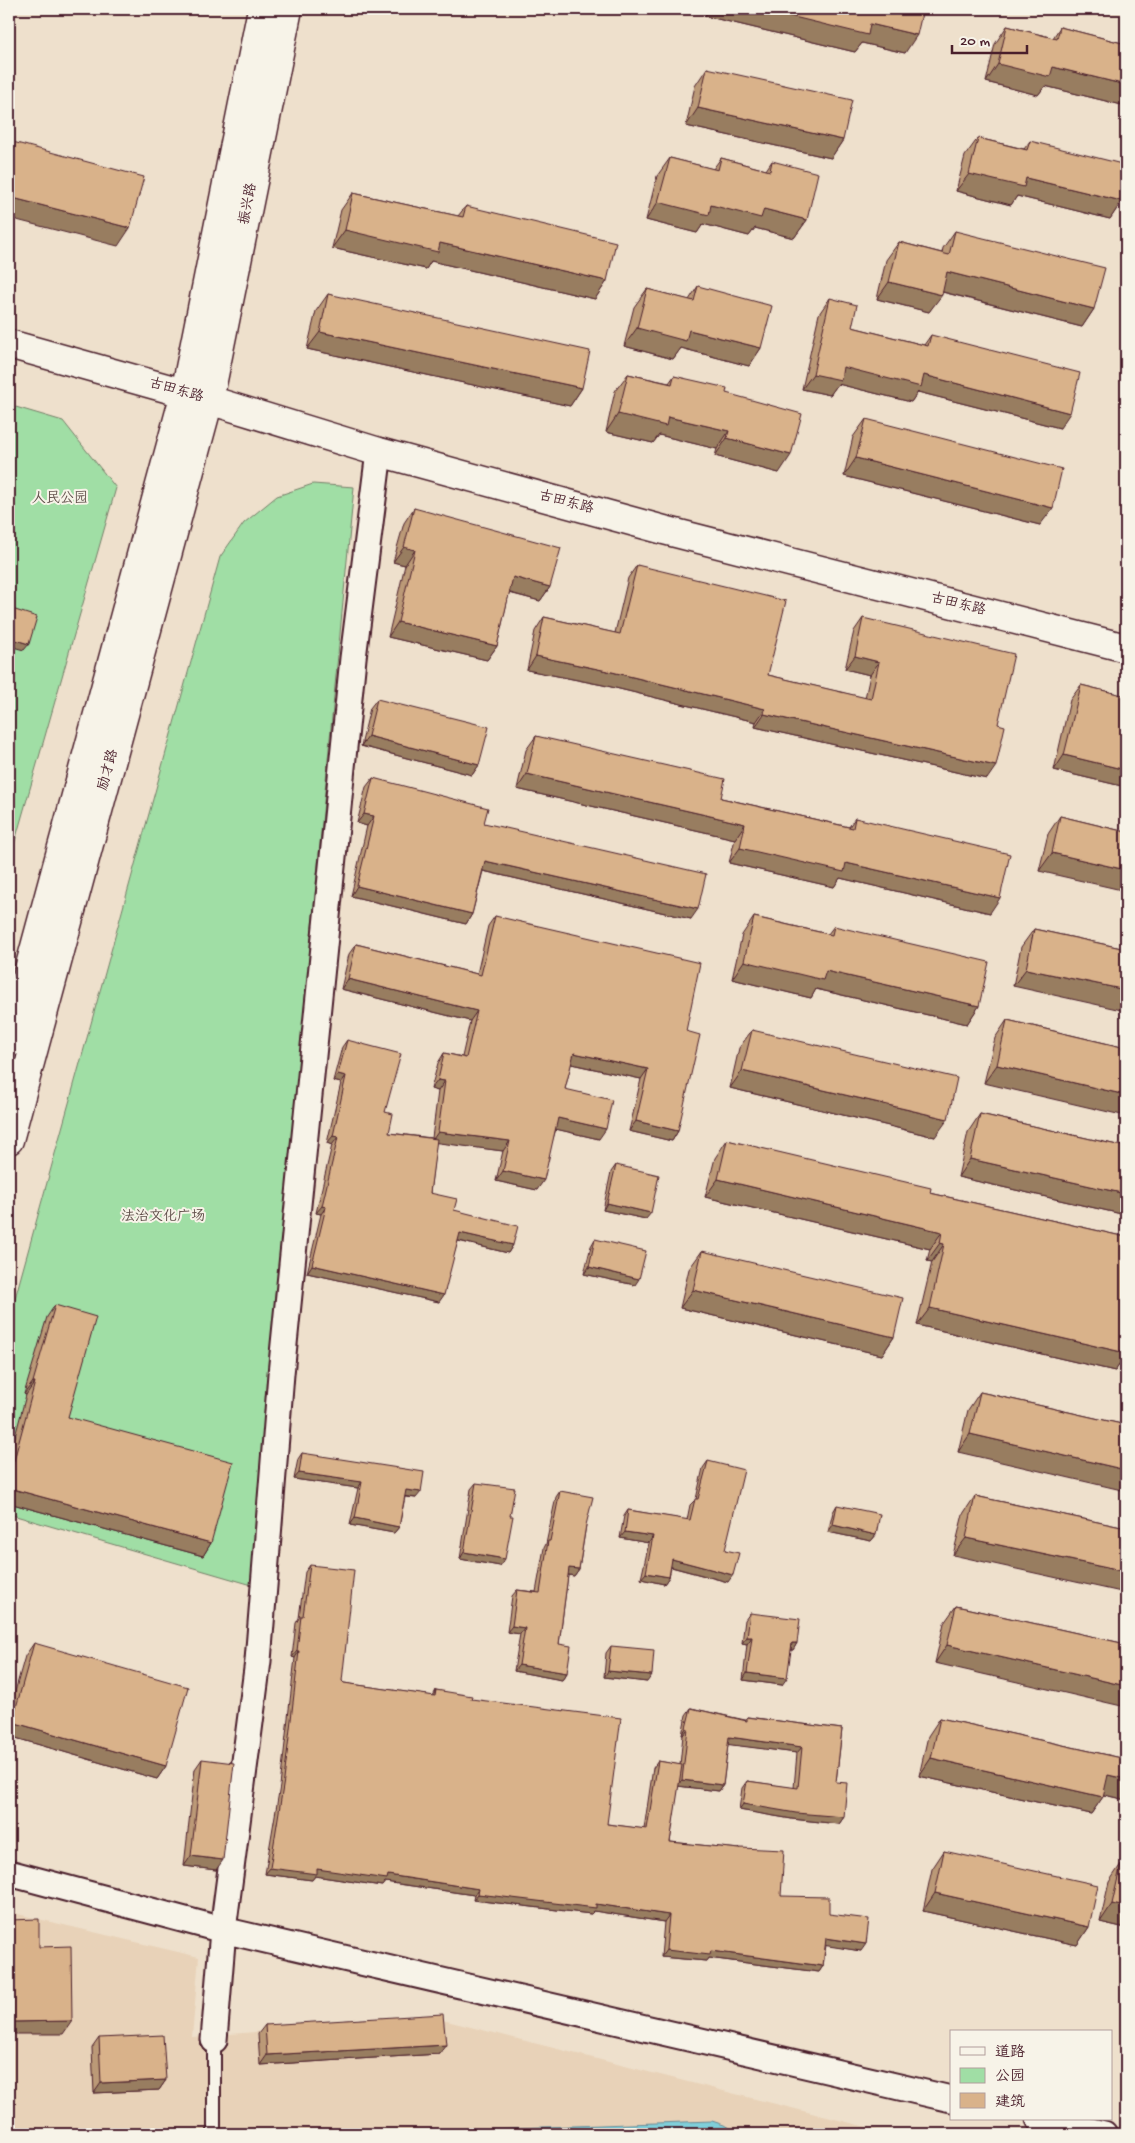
<svg xmlns="http://www.w3.org/2000/svg" width="1135" height="2143" font-family="'Gochi Hand','LXGW WenKai TC',sans-serif">
	<style>
		.built { fill: #e8d2b8 }
		.green { fill: #a0dea5; stroke: #757e68 }
		.water { fill: #7fcfda; stroke: #6a8994 }
		.lines { fill: none; stroke-linecap: round; stroke-linejoin: round }
		.lane-casing { stroke: #4a1f2b; stroke-width: 16 }
		.street-casing { stroke: #4a1f2b; stroke-width: 29 }
		.secondary-casing { stroke: #4a1f2b; stroke-width: 31 }
		.lane { stroke: #f7f3e8; stroke-width: 12 }
		.street { stroke: #f7f3e8; stroke-width: 25 }
		.secondary { stroke: #f7f3e8; stroke-width: 28 }
		.wall { fill: #b97; stroke: #4a1f2b }
		.shaded-wall { fill: #987d61; stroke: #4a1f2b }
		.building { fill: #d9b28a; stroke: #4a1f2b }
		.labels { text-anchor: middle; dominant-baseline: central; stroke-width: 4; stroke-linejoin: round; paint-order: stroke }
		.street-label { font-size: 14px; fill: #4a1f2b; stroke: #f7f3e8 }
		.park-label { font-size: 14px; fill: #604f4a; stroke: #f7f3e8 }
	</style>
	<rect width="100%" height="100%" fill="#eee0cc"/>
	<filter id="ink" filterUnits="userSpaceOnUse"><feTurbulence type="fractalNoise" baseFrequency=".02" numOctaves="2"/><feDisplacementMap in="SourceGraphic" scale="10" xChannelSelector="R" yChannelSelector="G"/><feConvolveMatrix kernelMatrix="1 2 1 2 8 2 1 2 1" color-interpolation-filters="sRGB"/></filter>
	<g filter="url(#ink)">
		<!-- built -->
		<path class="built" d="M9,1912L199,1957L192,2037L435,2018L894,2134H9Z"/>
		<!-- green -->
		<path class="green" d="M9,405L63,421L116,488L9,862Z
			M313,484L354,487L269,1377L252,1585L9,1514V1320L220,557L244,523L277,496Z"/>
		<!-- water -->
		<path class="water" d="M712,2121L724,2125L739,2134H350Z"/>
		<g class="lines">
			<defs>
				<path id="lane" d="M214,2134V2040"/>
				<path id="street" d="M9,1873L223,1930L951,2099
					M214,2040L223,1930L258,1661L281,1374L353,658L379,452
					M1039,2119L1104,2134"/>
				<path id="secondary" d="M9,344L209,400L379,452L664,530L1126,648
					M9,1043L185,393L262,9
					M9,1140L209,400L288,9"/>
			</defs>
			<!-- lane casing -->
			<use href="#lane" class="lane-casing"/>
			<!-- street casing -->
			<use href="#street" class="street-casing"/>
			<!-- secondary casing -->
			<use href="#secondary" class="secondary-casing"/>
			<!-- lane -->
			<use href="#lane" class="lane"/>
			<!-- street -->
			<use href="#street" class="street"/>
			<!-- secondary -->
			<use href="#secondary" class="secondary"/>
		</g>
		<!-- wall -->
		<path class="wall" d="M707,9H923L905,53L862,43L855,52L705,16Z
			M1007,26L1053,38L1060,27L1126,44V106L1045,86L1038,95L986,82L995,44Z
			M707,68L843,140L831,158L686,126L695,86Z
			M978,138L1024,149L1030,141L1122,201L1110,219L1017,196L1011,205L956,191L965,156Z
			M670,158L713,169L721,158L766,170L772,161L807,220L794,238L755,228L749,236L703,224L697,233L646,220L657,176Z
			M353,193L458,216L466,206L607,281L595,299L431,261L426,269L332,248L341,210Z
			M955,231L1094,309L1082,327L942,292L929,312L877,299L886,260L899,242L942,253L943,248Z
			M698,286L761,348L749,366L681,348L673,359L624,346L634,307L647,289L689,300Z
			M328,294L582,388L570,406L307,349L316,311Z
			M830,298L852,327L924,345L931,335L1060,428L918,392L911,402L838,384L830,395L802,389L819,314Z
			M628,374L669,383L674,376L726,393L779,473L715,456L717,449L659,435L653,443L606,432L615,391Z
			M866,419L1040,525L844,476L853,437Z
			M414,508L550,587L540,601L509,593L497,646L487,660L388,637L405,565L393,562L404,523Z
			M637,565L768,675L865,698L870,675L845,669L854,631L863,618L998,724L987,779L755,727L756,722L603,685L527,670L535,631L544,617L615,633L628,578Z
			M1081,685L1126,696V787L1054,770L1070,700Z
			M377,699L479,765L472,775L361,746L370,708Z
			M536,736L721,798L849,827L855,818L990,913L840,878L834,887L729,863L735,839L517,789L526,750Z
			M373,778L484,823L691,919L483,871L472,914L466,924L351,896L367,826L357,823L366,787Z
			M1060,816L1126,832L1039,871L1048,834Z
			M495,916L686,1031L678,1131L672,1141L629,1131L641,1079L571,1064L565,1089L599,1139L556,1129L537,1190L496,1181L503,1151L436,1142L430,1193L454,1210L513,1245L508,1253L458,1241L439,1302L307,1273L321,1214L316,1213L332,1145L327,1143L341,1083L333,1081L342,1047L347,1040L385,1112L389,1133L432,1138L438,1091L431,1089L438,1063L444,1053L462,1057L470,1021L341,989L349,954L356,944L477,974L488,926Z
			M754,917L828,934L834,926L979,1006L967,1024L816,989L811,998L732,979L742,935Z
			M1034,929L1126,949L1013,986L1021,947Z
			M1007,1020L1126,1048L984,1083L995,1038Z
			M752,1030L935,1137L730,1088L739,1048Z
			M980,1114L1126,1147V1215L958,1177L968,1132Z
			M727,1140L930,1193L1126,1237V1355L1115,1371L917,1325L932,1262L927,1261L930,1249L705,1197L715,1158Z
			M616,1165L646,1219L603,1210L611,1172Z
			M595,1239L635,1285L584,1274L591,1246Z
			M702,1251L894,1337L882,1355L680,1308L689,1269Z
			M55,1305L68,1417L211,1543L203,1556L9,1503V1459L26,1395L24,1394L47,1317Z
			M980,1392L1126,1425L958,1452L968,1410Z
			M302,1453L416,1498L405,1497L399,1527L394,1533L350,1525L358,1488L294,1479L298,1459Z
			M708,1461L725,1550L728,1582L671,1567L669,1577L664,1584L641,1579L649,1543L620,1538L624,1516L628,1510L687,1520L690,1505L696,1499L703,1468Z
			M476,1483L510,1516L500,1566L460,1559L471,1489Z
			M560,1491L586,1525L579,1569L574,1576L568,1575L559,1644L567,1673L562,1680L514,1671L520,1634L507,1632L512,1596L517,1590L536,1592L544,1548L546,1544L556,1497Z
			M975,1496L1126,1528L953,1555L963,1514Z
			M837,1505L876,1535L871,1541L828,1532L833,1512Z
			M310,1565L342,1681L344,1683L433,1696L436,1690L471,1699L607,1824L644,1829L653,1768L658,1761L680,1765L683,1735H682L686,1715L691,1708L745,1720L747,1717L842,1729L836,1782L844,1817L839,1824L792,1819L739,1810L742,1788L747,1781L794,1788L797,1753L728,1744L723,1785L719,1791L678,1786L670,1842L739,1849L740,1848L781,1896L829,1914L861,1951L826,1945L823,1966L819,1972L708,1958L706,1961L661,1957L664,1922L594,1911L591,1914L473,1900L474,1895L385,1882L382,1886L315,1876L312,1880L265,1874L280,1786L295,1658L292,1657L296,1623L299,1618L305,1572Z
			M956,1606L1126,1644L935,1663L944,1623Z
			M750,1613L797,1643L793,1650H791L782,1685L743,1680L747,1644L742,1643L745,1620Z
			M34,1643L166,1766L157,1779L9,1736V1713L25,1656Z
			M611,1646L647,1682L604,1677L606,1653Z
			M940,1718L1126,1759V1800L1104,1795L1091,1814L919,1776L928,1736Z
			M202,1759L216,1870L184,1866L195,1769Z
			M944,1851L1089,1927L1077,1945L923,1911L932,1869Z
			M1121,1864L1126,1865V1928L1100,1922L1109,1882Z
			M265,2025L439,2054L260,2065L258,2034Z
			M99,2038L166,2080L159,2090L94,2093L92,2048Z"/>
		<!-- shaded-wall -->
		<path class="shaded-wall" d="M710,9H761L870,24L917,35L905,53L862,43L855,52L705,16Z
			M998,64L1053,67L1126,85V106L1045,86L1038,95L986,82Z
			M698,108L843,140L831,158L686,126Z
			M969,174L1026,178L1122,201L1110,219L1017,196L1011,205L956,191Z
			M9,197L130,228L118,246L9,218Z
			M658,202L764,209L807,220L794,238L755,228L749,236L703,224L697,233L646,220Z
			M345,230L440,243L607,281L595,299L431,261L426,269L332,248Z
			M947,272L1094,309L1082,327L935,290Z
			M889,282L942,295L929,312L877,299Z
			M637,328L689,330L761,348L749,366L681,348L673,359L624,346Z
			M320,332L582,388L570,406L307,349Z
			M843,367L924,375L1070,413L1060,428L918,392L911,402L838,384L830,395L802,389L813,374Z
			M618,414L668,417L729,431L717,449L659,435L653,443L606,432Z
			M727,438L791,455L779,473L715,456Z
			M856,458L1053,508L1040,525L844,476Z
			M404,547L415,550L405,565L393,562Z
			M513,577L550,587L540,601L503,591Z
			M398,622L497,646L487,660L388,637Z
			M9,638L29,644L24,650L9,646Z
			M536,656L612,672L765,709L756,722L603,685L527,670Z
			M855,656L879,662L870,675L845,669Z
			M764,714L996,766L987,779L755,727Z
			M368,736L479,765L472,775L361,746Z
			M1064,755L1126,770V787L1054,770Z
			M527,774L745,824L735,839L517,789Z
			M364,814L374,816L367,826L357,823Z
			M740,848L846,863L1000,898L990,913L840,878L834,887L729,863Z
			M1052,853L1126,870V891L1039,871Z
			M485,861L698,909L691,919L479,870Z
			M357,886L472,914L466,924L351,896Z
			M744,961L826,971L979,1006L967,1024L816,989L811,998L732,979Z
			M1026,969L1126,990V1011L1013,986Z
			M348,979L477,1011L470,1021L341,989Z
			M574,1053L648,1069L641,1079L567,1063Z
			M997,1065L1126,1095V1116L984,1083Z
			M742,1071L948,1119L935,1137L730,1088Z
			M338,1074L346,1076L341,1083L333,1081Z
			M438,1080L445,1081L438,1091L431,1089Z
			M558,1118L606,1129L599,1139L551,1128Z
			M636,1121L678,1131L672,1141L629,1131Z
			M438,1132L510,1141L503,1151L431,1142Z
			M333,1136L338,1137L332,1145L327,1143Z
			M970,1159L1126,1194V1215L958,1177Z
			M503,1171L544,1180L537,1190L496,1181Z
			M718,1179L942,1232L930,1249L705,1197Z
			M607,1203L651,1213L646,1219L603,1210Z
			M322,1206L326,1207L321,1214L316,1213Z
			M460,1233L513,1245L508,1253L455,1240Z
			M940,1243L944,1244L932,1262L927,1261Z
			M312,1265L444,1295L439,1302L307,1273Z
			M589,1267L639,1279L635,1285L584,1274Z
			M693,1290L894,1337L882,1355L680,1308Z
			M930,1308L1126,1353V1355L1115,1371L917,1325Z
			M33,1382H35L26,1395L24,1394Z
			M970,1434L1126,1470V1491L958,1452Z
			M299,1473L362,1482L358,1488L294,1479Z
			M9,1488L211,1543L203,1556L9,1503Z
			M406,1490L421,1492L416,1498L402,1496Z
			M355,1518L399,1527L394,1533L350,1525Z
			M833,1525L876,1535L871,1541L828,1532Z
			M625,1532L653,1536L649,1543L620,1538Z
			M966,1538L1126,1572V1593L953,1555Z
			M464,1552L505,1559L500,1566L460,1559Z
			M672,1559L733,1575L728,1582L668,1566Z
			M569,1568L579,1569L574,1576L565,1574Z
			M646,1573L669,1577L664,1584L641,1579Z
			M512,1626L525,1628L520,1634L507,1632Z
			M747,1637H752L747,1644L742,1643Z
			M792,1643H797L793,1650L787,1649Z
			M947,1645L1126,1686V1707L935,1663Z
			M297,1651H299L295,1658L292,1657Z
			M519,1665L567,1673L562,1680L514,1671Z
			M608,1671L652,1675L647,1682L604,1677Z
			M747,1673L787,1678L782,1685L743,1680Z
			M12,1722L166,1766L157,1779L9,1736V1726Z
			M686,1728L688,1729L683,1735H682Z
			M729,1737L802,1747L797,1753L724,1744Z
			M931,1758L1103,1797L1091,1814L919,1776Z
			M1108,1775L1126,1779V1800L1096,1793Z
			M682,1780L723,1785L719,1791L677,1786Z
			M743,1804L844,1817L839,1824L792,1819L739,1810Z
			M191,1856L223,1860L216,1870L184,1866Z
			M270,1868L317,1869L388,1875L479,1889L474,1895L385,1882L382,1886L315,1876L312,1880L265,1874Z
			M935,1893L1089,1927L1077,1945L923,1911Z
			M478,1894L596,1904L669,1915L664,1922L594,1911L591,1914L473,1900Z
			M1112,1904L1126,1907V1928L1100,1922Z
			M826,1938L866,1944L861,1951L822,1945Z
			M666,1950L711,1951L823,1966L819,1972L708,1958L706,1961L661,1957Z
			M72,2021L63,2034H9V2022Z
			M446,2045L439,2054L260,2065L267,2055Z
			M166,2080L159,2090L94,2093L101,2083Z"/>
		<!-- building -->
		<path class="building" d="M761,9H923L917,35L870,24L868,35Z
			M1007,26L1057,39L1060,27L1126,44V85L1053,67L1050,77L998,64Z
			M707,68L852,100L843,140L698,108Z
			M978,138L1027,150L1030,141L1126,165V184L1122,201L1026,178L1024,187L969,174Z
			M9,141L144,177L130,228L9,197Z
			M670,158L718,170L721,158L770,171L772,161L818,173L807,220L764,209L761,218L711,205L709,215L658,202Z
			M353,193L463,217L466,206L616,242L607,281L440,243L438,252L345,230Z
			M955,231L1105,268L1094,309L947,272L942,295L889,282L899,242L949,255Z
			M698,286L772,306L761,348L689,330L686,341L637,328L647,289L694,301Z
			M328,294L590,351L582,388L320,332Z
			M830,298L857,305L852,327L928,346L931,335L1080,373L1070,413L924,375L921,387L843,367L841,380L813,374Z
			M628,374L672,384L674,376L727,388L726,393L802,414L791,455L727,438L729,431L668,417L666,426L618,414Z
			M866,419L1062,469L1053,508L856,458Z
			M414,508L561,548L550,587L513,577L497,646L398,622L415,550L404,547Z
			M637,565L786,601L768,675L871,699L879,662L855,656L863,618L1014,654L998,724L1005,726L996,766L764,714L765,709L612,672L536,656L544,617L620,634Z
			M9,608L37,617L29,644L9,638Z
			M1081,685L1126,696V770L1064,755Z
			M377,699L489,727L479,765L368,736Z
			M536,736L725,779L721,798L853,828L855,818L1010,854L1000,898L846,863L844,872L740,848L745,824L527,774Z
			M373,778L488,808L484,823L706,874L698,909L485,861L472,914L357,886L374,816L364,814Z
			M1060,816L1126,832V870L1052,853Z
			M495,916L700,963L686,1031L700,1035L678,1131L636,1121L648,1069L574,1053L565,1089L612,1100L606,1129L558,1118L544,1180L503,1171L510,1141L438,1132L445,1081L438,1080L444,1053L466,1058L477,1011L348,979L356,944L481,975Z
			M754,917L832,935L834,926L989,962L979,1006L826,971L823,980L744,961Z
			M1034,929L1126,949V990L1026,969Z
			M1007,1020L1126,1048V1095L997,1065Z
			M752,1030L957,1078L948,1119L742,1071Z
			M347,1040L401,1054L385,1112L393,1114L389,1133L437,1139L430,1193L457,1199L454,1210L518,1226L513,1245L460,1233L444,1295L312,1265L326,1207L322,1206L338,1137L333,1136L346,1076L338,1074Z
			M980,1114L1126,1147V1194L970,1159Z
			M727,1140L931,1188L930,1193L1126,1237V1353L930,1308L944,1244L940,1243L942,1232L718,1179Z
			M616,1165L659,1175L651,1213L607,1203Z
			M595,1239L646,1251L639,1279L589,1267Z
			M702,1251L903,1298L894,1337L693,1290Z
			M55,1305L96,1317L68,1417L233,1462L211,1543L9,1488V1479L35,1382H33Z
			M980,1392L1126,1425V1470L970,1434Z
			M302,1453L424,1472L421,1492L406,1490L399,1527L355,1518L362,1482L299,1473Z
			M708,1461L744,1470L725,1550L739,1553L733,1575L672,1559L669,1577L646,1573L653,1536L625,1532L628,1510L690,1520L695,1499H698Z
			M476,1483L515,1488L510,1516H513L505,1559L464,1552Z
			M560,1491L593,1497L586,1525L579,1569L569,1568L559,1644L571,1646L567,1673L519,1665L525,1628L512,1626L517,1590L540,1593L548,1541H550Z
			M975,1496L1126,1528V1572L966,1538Z
			M837,1505L880,1514L876,1535L833,1525Z
			M310,1565L354,1570L342,1681L344,1683L435,1696L436,1690L472,1696L471,1699L621,1718L607,1824L647,1829L658,1761L682,1765L670,1842L740,1849V1848L784,1850L781,1896L829,1897V1914L869,1919L866,1944L826,1938L823,1966L711,1951L710,1955L666,1950L669,1915L596,1904V1908L478,1894L479,1889L388,1875L387,1879L317,1869V1874L270,1868L284,1780L299,1651H297L301,1616H303Z
			M956,1606L1126,1644V1686L947,1645Z
			M750,1613L800,1619L797,1643H792L787,1678L747,1673L752,1637H747Z
			M34,1643L188,1687L166,1766L12,1722Z
			M611,1646L654,1650L652,1675L608,1671Z
			M691,1708L747,1721V1717L842,1729L836,1782L847,1783L844,1817L796,1813L743,1804L747,1781L798,1788L802,1747L729,1737L723,1785L682,1780L688,1729L686,1728Z
			M940,1718L1126,1759V1779L1108,1775L1103,1797L931,1758Z
			M202,1759L234,1763L223,1860L191,1856Z
			M944,1851L1098,1885L1089,1927L935,1893Z
			M1121,1864L1126,1865V1907L1112,1904Z
			M39,1919V1947L71,1946L72,2021L9,2022V1920Z
			M443,2014L446,2045L267,2055L265,2025Z
			M163,2035L166,2080L101,2083L99,2038Z"/>
	</g>
	<g class="labels">
		<!-- street labels -->
		<g class="street-label">
			<text transform="translate(249 204) rotate(-79)">振兴路</text>
			<text transform="translate(176 391) rotate(16)">古田东路</text>
			<text transform="translate(566 503) rotate(15)">古田东路</text>
			<text transform="translate(958 605) rotate(14)">古田东路</text>
			<text transform="translate(109 770) rotate(-75)">励才路</text>
		</g>
		<!-- park labels -->
		<g class="park-label">
			<text x="60" y="499">人民公园</text>
			<text x="163" y="1217">法治文化广场</text>
		</g>
	</g>
	<!-- margin -->
	<rect width="1135" height="2143" fill="none" stroke="#f7f3e8" stroke-width="30"/>
	<rect x="15" y="15" width="1105" height="2113" fill="none" stroke="#4a1f2b" stroke-width="2" filter="url(#ink)"/>
	<!-- legend -->
	<rect x="950" y="2030" width="162" height="90" fill="#f7f3e8" stroke="#b29e9c"/>
	<rect x="960" y="2047" width="25" height="8" fill="#f7f3e8" stroke="#b29e9c"/>
	<text x="995" y="2056" font-size="15" fill="#4a1f2b">道路</text>
	<rect x="960" y="2068" width="25" height="15" fill="#a0dea5" stroke="#b29e9c"/>
	<text x="995" y="2080" font-size="15" fill="#4a1f2b">公园</text>
	<rect x="960" y="2093" width="25" height="15" fill="#d9b28a" stroke="#b29e9c"/>
	<text x="995" y="2106" font-size="15" fill="#4a1f2b">建筑</text>
	<!-- scale -->
	<path d="M952 45v8h75v-8" fill="none" stroke="#4a1f2b" stroke-width="2.5"/>
	<text x="960" y="45" font-size="15" fill="#4a1f2b" stroke="#f7f3e8" stroke-width="4" paint-order="stroke">20 m</text>
</svg>
